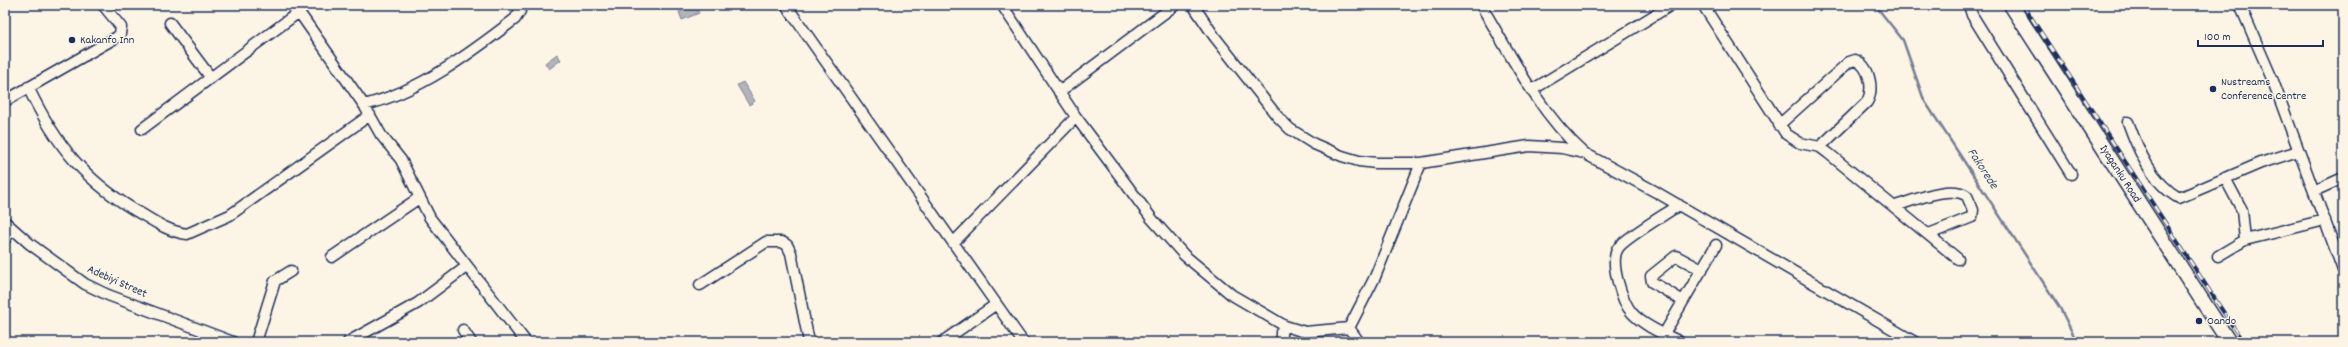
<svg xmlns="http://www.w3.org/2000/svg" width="2348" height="347" font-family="Dekko,sans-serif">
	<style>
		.water { fill: #b2b4b8; stroke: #767f94 }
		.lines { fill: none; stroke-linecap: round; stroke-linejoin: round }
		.stream { stroke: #767f94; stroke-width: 2.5 }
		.minor-casing { stroke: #1b2f5e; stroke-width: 13 }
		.highway-casing { stroke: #1b2f5e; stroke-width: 17 }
		.minor { stroke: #fcf5e5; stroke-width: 10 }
		.highway { stroke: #fcf5e5; stroke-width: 14 }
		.rail-casing { stroke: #1b2f5e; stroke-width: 4 }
		.rail { stroke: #fcf5e5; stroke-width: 2.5; stroke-dasharray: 8; stroke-linecap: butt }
		.poi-dot { fill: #1b2f5e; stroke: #fcf5e5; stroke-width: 1.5 }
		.labels { text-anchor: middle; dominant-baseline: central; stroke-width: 3; stroke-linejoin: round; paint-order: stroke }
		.poi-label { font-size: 12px; fill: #1b2f5e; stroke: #fcf5e5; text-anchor: start }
		.street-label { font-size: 12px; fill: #1b2f5e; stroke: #fcf5e5 }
		.water-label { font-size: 13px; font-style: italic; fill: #485779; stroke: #fcf5e5 }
	</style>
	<rect width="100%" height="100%" fill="#fcf5e5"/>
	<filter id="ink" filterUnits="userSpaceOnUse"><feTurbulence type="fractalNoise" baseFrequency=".025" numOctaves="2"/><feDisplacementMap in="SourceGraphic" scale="8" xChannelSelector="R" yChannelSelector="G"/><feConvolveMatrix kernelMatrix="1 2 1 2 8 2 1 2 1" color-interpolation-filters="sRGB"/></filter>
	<g filter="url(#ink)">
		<!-- water -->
		<path class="water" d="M695,5L699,13L682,20L679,12Z
			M557,54L561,60L549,69L545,63Z
			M743,82L755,101L749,105L737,85Z"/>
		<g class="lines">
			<!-- stream -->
			<path class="stream" d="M1875,5L1903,40L1924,100L2060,308L2077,342"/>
			<defs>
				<path id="minor" d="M294,5L364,105L381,135L401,160L430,218L526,342
					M786,5L1023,342
					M1002,5L1076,117L1152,219L1184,255L1232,295L1285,326L1305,332L1349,328L1375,277L1421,163
					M1193,5L1214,36L1277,116L1290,129L1314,144L1342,156L1359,161L1376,163H1421L1529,146L1562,148L1584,153L1656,192L1915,342
					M1481,5C1511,56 1539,112 1583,152
					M1703,5L1786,134L1800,143L1820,147L1828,153L1958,259
					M1969,5L1972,15L2071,174
					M2240,5L2273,81L2343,270
					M170,23L211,78
					M28,87C56,146 87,184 145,216C158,224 171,232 187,234L230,215L370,115
					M1532,90L1671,5
					M1059,92L1175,5
					M5,101L117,37L120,34L121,27L103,5
					M364,105C419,92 471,53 515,19L520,11L521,5
					M2128,122C2138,150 2152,183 2179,198L2261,163L2298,151
					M1779,125L1849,62L1855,60C1870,66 1874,89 1867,102L1820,147
					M142,129L299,12
					M2225,178L2242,210L2245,240
					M2314,191L2343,178
					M1679,205C1666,214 1627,237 1619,247C1608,260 1622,302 1632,313C1644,326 1664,334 1680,342
					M1895,206C1913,201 1950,184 1967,196L1973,210L1972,217L1929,234
					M5,222L30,244L85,284L108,295L233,342
					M5,239L12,230
					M953,243L1076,117
					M2218,256L2245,240L2325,220
					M332,257L419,198
					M700,285L766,242H782L787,245L791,253L809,342
					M1683,301L1652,282L1651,276L1676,256L1702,270
					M1349,328L1359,342
					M463,330L471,342
					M1664,334L1716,245
					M5,342H6
					M203,342L206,332
					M256,342L275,281L291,271
					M348,342L418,303L466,267
					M942,342L995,305
					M1281,342V332L1285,326"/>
				<g id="highway">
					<path id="s1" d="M2011,5L2229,342"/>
				</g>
			</defs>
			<!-- minor casing -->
			<use href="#minor" class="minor-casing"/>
			<!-- highway casing -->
			<use href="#highway" class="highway-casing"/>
			<!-- minor -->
			<use href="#minor" class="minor"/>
			<!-- highway -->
			<use href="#highway" class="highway"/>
			<defs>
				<path id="rail" d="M2023,5L2243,342"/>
			</defs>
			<!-- rail casing -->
			<use href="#rail" class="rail-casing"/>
			<!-- rail -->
			<use href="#rail" class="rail"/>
		</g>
	</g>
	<!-- markers -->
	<g class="poi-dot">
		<circle cx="72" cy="40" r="4"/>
		<circle cx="2213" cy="89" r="4"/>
		<circle cx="2199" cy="321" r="4"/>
	</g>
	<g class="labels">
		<!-- poi labels -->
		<g class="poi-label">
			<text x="80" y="40">Kakanfo Inn</text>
			<text x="2221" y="82">Nustreams<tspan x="2221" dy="14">Conference Centre</tspan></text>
			<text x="2207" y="321">Oando</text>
		</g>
		<!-- street labels -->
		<g class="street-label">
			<text stroke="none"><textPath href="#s1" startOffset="201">Iyaganku Road</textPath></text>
			<text transform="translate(117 282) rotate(24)">Adebiyi Street</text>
		</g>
		<!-- water labels -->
		<g class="water-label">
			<text transform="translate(1982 169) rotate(57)">Fakorede</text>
		</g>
	</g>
	<!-- margin -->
	<rect width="2348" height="347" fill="none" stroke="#fcf5e5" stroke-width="20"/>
	<rect x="10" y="10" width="2328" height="327" fill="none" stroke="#1b2f5e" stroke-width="1.5" filter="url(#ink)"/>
	<!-- scale -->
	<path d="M2198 40v6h125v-6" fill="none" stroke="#1b2f5e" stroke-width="2"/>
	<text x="2204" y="40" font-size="12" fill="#1b2f5e" stroke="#fcf5e5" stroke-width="3" paint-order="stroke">100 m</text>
</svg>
